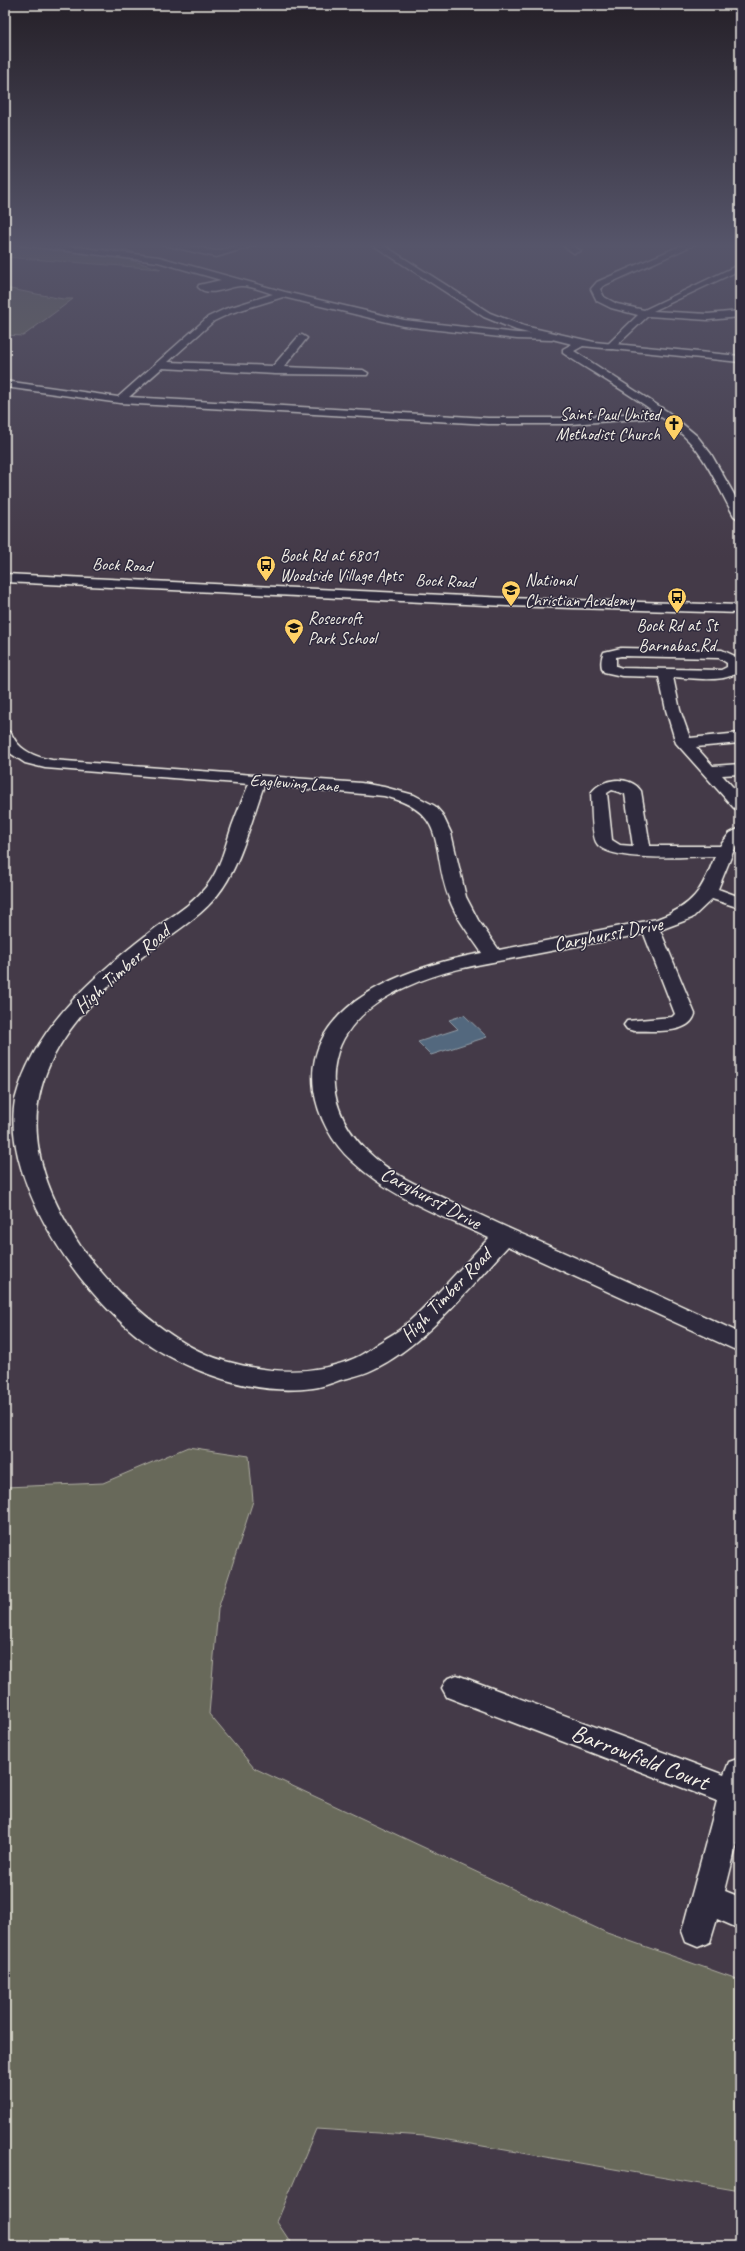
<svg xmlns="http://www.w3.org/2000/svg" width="745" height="2251" font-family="Caveat,sans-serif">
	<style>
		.green { fill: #68695a; stroke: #aeada1 }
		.water { fill: #53687e; stroke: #939fa8 }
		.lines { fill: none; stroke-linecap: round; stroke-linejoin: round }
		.minor-casing { stroke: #f4f1e8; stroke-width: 3 }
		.major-casing { stroke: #f4f1e8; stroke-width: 3 }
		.minor { fill: #2f2a3d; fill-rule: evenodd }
		.major { fill: #2f2a3d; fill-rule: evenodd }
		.labels { text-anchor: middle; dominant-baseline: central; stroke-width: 3; stroke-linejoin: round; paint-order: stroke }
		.far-poi-label { font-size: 17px; fill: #f4f1e8; stroke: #2f2a3d; text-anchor: start }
		.far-street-label { font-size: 17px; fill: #f4f1e8; stroke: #2f2a3d }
		.street-label { font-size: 20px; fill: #f4f1e8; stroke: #2f2a3d }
		.near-street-label { font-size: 24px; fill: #f4f1e8; stroke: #2f2a3d }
	</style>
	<rect width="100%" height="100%" fill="#443a48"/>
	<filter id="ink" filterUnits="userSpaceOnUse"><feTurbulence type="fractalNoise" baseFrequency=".025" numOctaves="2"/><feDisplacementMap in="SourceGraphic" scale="8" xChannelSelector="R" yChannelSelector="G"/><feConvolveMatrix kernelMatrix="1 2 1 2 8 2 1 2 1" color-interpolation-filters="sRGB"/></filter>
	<g filter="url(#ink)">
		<!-- green -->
		<path class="green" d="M5,243H24L110,254L161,269L5,257Z
			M99,243L134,252L61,244L64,243Z
			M5,288L63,299H73L23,336L5,335Z
			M188,1447L249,1456L253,1501L218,1609L209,1714L254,1768L607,1933L740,1980V2191L425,2136L316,2129L277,2222L293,2246H5V1487L103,1483Z"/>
		<!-- water -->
		<path class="water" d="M464,1015L487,1037L431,1055L418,1042L458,1029L449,1020Z"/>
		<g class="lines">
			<defs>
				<path id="minor" d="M16,243H41L159,257L285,292L404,320L517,333L552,334L557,337L552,340L517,339L404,326L283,297L231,313L214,321L168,362L273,366L299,336L302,335L307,338L284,367L363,370L368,373L367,375L275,374L162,368L129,397L488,418H571L664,411L669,414L664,417L571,424H488L120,403L5,387V381L118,397L208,317L225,309L273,294C264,291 249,285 240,286C227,287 208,298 198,287L199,285L221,280L158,262L20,245Z
					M156,243H173L216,251L249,243H263L216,257Z
					M311,243H323L319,245Z
					M559,243H569L581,251L574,253Z
					M687,243H698L603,286L600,289L604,297L617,304L644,310L740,264V270L653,311L708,314L740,311V317L708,320L648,316L613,349H607V345L638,315L611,308L597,301L591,289L597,282Z
					M621,648L722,650L739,658L740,670C728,684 691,678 673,677L680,710L690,738L740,733V743L696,747L713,766L740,764V774L722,775L740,795V810L734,808L676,743L666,710L659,677L622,676L604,672C600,667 601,657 604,652ZM621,656L719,658L727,663V667L721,670L622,668L616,666V657Z
					M5,730C13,732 12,738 18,744C26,753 40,758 52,760L361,783L384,787L414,795L435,806L442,814L451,833L466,897L478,920L499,950L657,919C693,906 702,891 715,856C692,856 606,864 596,842C591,831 592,805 591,793C601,778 630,774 641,791L650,846H720L730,833L740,828V842L733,852L718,889L740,897V908L712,899L692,918L660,930L695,1014C689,1036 651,1030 634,1031L627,1029L624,1025L627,1021L672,1017L675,1014L644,934C602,941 561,949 520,957C481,964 442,970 406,987C375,1001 344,1024 336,1059C328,1093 342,1126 366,1150C390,1174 421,1187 451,1201C480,1215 509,1229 538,1241C606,1271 673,1302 740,1333V1352L508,1246C470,1287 423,1347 372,1370C362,1375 351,1377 340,1380C332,1383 322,1387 313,1388C261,1395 208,1378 163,1353C92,1314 0,1186 15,1100C34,1027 92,977 149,933C168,918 190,907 206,887C220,870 225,847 232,826C237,812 243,798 249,784L45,768L25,763L7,751L5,748ZM264,785L384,796C450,812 430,849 449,898C456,918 470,935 482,953C415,965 302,1001 314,1090C318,1117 332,1143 352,1161C390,1197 442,1216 489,1238C462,1266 433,1301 404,1326C398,1332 389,1336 382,1341C373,1346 365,1354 355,1358C314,1376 267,1373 225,1361C171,1346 114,1292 81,1247C0,1124 35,1045 142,957C166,937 196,921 216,897C240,869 251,821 264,785ZM612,790L625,794L633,846L620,845L612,840L607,793Z
					M457,1675L724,1775L729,1762L740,1758V1831L725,1891L740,1897V1929L717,1919L710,1942L698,1947L686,1942L682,1931L717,1801L447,1697L442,1688L447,1679Z"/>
				<path id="major" d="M370,243H380L490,313L524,326L594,342L740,356V362L583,346L574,351L668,412L697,436L711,454L740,505V520L734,516C721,493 707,459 688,440C657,408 602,379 563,353V349L572,344L516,330L484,317Z
					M5,574L507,598L740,605V613L507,606L5,582Z"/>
			</defs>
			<!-- minor casing -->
			<use href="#minor" class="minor-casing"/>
			<!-- major casing -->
			<use href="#major" class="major-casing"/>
			<!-- minor -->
			<use href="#minor" class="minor"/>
			<!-- major -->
			<use href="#major" class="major"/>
		</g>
	</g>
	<!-- sky -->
	<linearGradient id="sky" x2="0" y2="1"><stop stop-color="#252028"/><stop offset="0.44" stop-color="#56556a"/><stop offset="1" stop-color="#56556a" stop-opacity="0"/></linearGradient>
	<rect width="745" height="558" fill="url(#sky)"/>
	<!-- icons -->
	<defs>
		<symbol id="church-pin" viewBox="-11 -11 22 30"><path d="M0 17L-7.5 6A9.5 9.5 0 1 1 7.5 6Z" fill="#ffd166" stroke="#2f2a3d"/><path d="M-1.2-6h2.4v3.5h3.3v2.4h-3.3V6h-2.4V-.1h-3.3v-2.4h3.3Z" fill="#111"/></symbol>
		<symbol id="bus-pin" viewBox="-11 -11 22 30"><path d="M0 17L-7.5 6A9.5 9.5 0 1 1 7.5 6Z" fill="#ffd166" stroke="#2f2a3d"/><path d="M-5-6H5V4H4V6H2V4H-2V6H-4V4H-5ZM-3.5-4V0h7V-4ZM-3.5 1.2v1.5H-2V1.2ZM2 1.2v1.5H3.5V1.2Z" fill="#111"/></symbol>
		<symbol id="school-pin" viewBox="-11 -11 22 30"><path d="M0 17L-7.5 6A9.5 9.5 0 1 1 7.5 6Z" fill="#ffd166" stroke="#2f2a3d"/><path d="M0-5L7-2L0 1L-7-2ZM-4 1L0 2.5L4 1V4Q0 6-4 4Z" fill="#111"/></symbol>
	</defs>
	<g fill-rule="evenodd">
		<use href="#church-pin" x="663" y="413" width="22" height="30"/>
		<use href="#bus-pin" x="255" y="554" width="22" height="30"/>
		<use href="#school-pin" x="500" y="579" width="22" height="30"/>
		<use href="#bus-pin" x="666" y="586" width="22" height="30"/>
		<use href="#school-pin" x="283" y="617" width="22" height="30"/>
	</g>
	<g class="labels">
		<!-- far-poi labels -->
		<g class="far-poi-label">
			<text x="660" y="414" text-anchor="end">Saint Paul United<tspan x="660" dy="20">Methodist Church</tspan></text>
			<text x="280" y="555">Bock Rd at 6801<tspan x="280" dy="20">Woodside Village Apts</tspan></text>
			<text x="525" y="580">National<tspan x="525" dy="20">Christian Academy</tspan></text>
			<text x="308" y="618">Rosecroft<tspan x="308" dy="20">Park School</tspan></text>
			<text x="677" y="625" text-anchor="middle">Bock Rd at St<tspan x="677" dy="20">Barnabas Rd</tspan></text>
		</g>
		<!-- far-street labels -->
		<g class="far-street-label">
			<text transform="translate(122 565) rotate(3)">Bock Road</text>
			<text transform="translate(445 581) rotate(3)">Bock Road</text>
			<text transform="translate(294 783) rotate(4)">Eaglewing Lane</text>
		</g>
		<!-- street labels -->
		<g class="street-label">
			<text transform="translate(608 934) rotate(-11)">Caryhurst Drive</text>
			<text transform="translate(122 969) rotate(-42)">High Timber Road</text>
			<text transform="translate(431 1198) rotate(28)">Caryhurst Drive</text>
			<text transform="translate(446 1295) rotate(-46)">High Timber Road</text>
		</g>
		<!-- near-street labels -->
		<g class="near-street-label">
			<text transform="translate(640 1757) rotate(21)">Barrowfield Court</text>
		</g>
	</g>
	<!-- margin -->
	<rect width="745" height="2251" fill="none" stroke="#2f2a3d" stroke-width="20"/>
	<rect x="10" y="10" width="725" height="2231" fill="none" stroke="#f4f1e8" stroke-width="1.5" filter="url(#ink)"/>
</svg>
